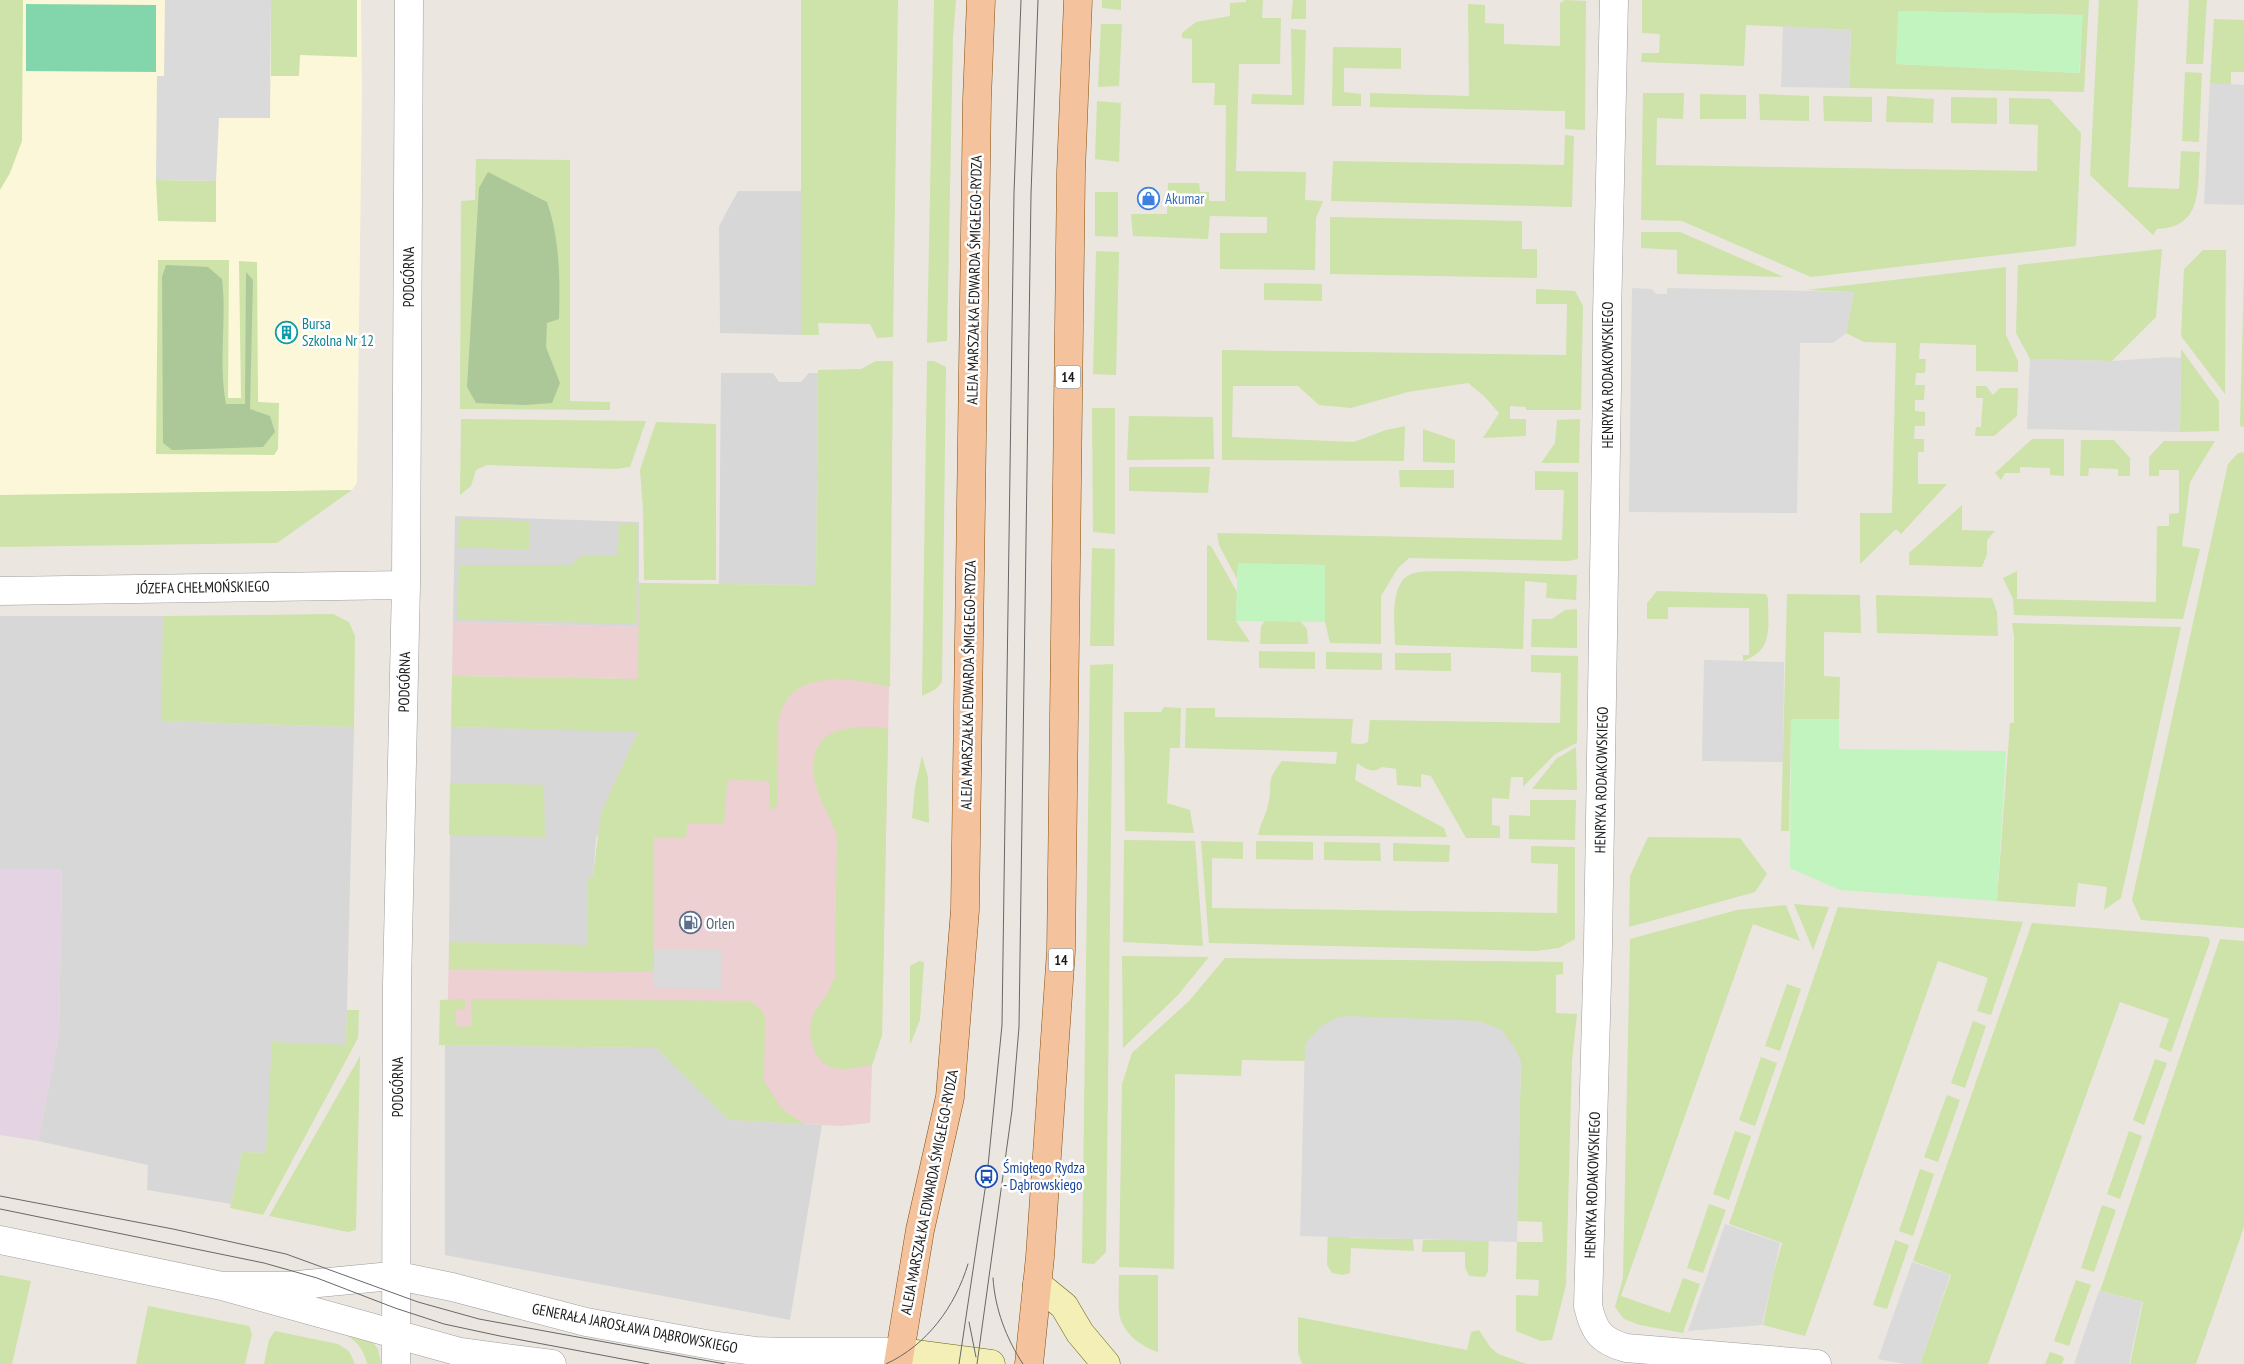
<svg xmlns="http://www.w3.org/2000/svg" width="2244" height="1364" font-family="'PT Sans Narrow',sans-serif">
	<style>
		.residential { fill: #d8d7d7 }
		.commercial { fill: #ecd0d2 }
		.industrial { fill: #e4d3e3 }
		.education { fill: #fcf7d9 }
		.grass { fill: #cde3a9; fill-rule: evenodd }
		.forest { fill: #acc898 }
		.park { fill: #c1f4bf }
		.pitch { fill: #83d6ab }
		.parking { fill: #dadada }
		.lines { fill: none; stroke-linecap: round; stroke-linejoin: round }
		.minor-casing { stroke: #9e9e9e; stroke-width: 29 }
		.tertiary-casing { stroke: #9e9e9e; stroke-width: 29 }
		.secondary-casing { stroke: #66650c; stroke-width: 29 }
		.primary-casing { stroke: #864e0b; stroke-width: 29 }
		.minor { stroke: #fff; stroke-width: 28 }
		.tertiary { stroke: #fff; stroke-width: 28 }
		.secondary { stroke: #f3efb6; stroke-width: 28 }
		.primary { stroke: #f4c39d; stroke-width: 28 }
		.tram { stroke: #686868; stroke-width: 1 }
		.labels { text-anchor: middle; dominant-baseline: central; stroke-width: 5; stroke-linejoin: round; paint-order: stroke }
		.shield { fill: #fff; stroke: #5f5f5f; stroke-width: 1 }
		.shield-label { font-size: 14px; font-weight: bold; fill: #1a1a1a }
		.shop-label { font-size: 15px; fill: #366cbe; stroke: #fff; text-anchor: start }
		.street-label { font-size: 15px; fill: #1a1a1a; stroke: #fff }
		.culture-label { font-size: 15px; fill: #0d838f; stroke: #fff; text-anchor: start }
		.service-label { font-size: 15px; fill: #4e5e75; stroke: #fff; text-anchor: start }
		.transit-label { font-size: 15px; fill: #164399; stroke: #fff; text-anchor: start }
	</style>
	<rect width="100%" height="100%" fill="#ebe6e0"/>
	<!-- residential -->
	<path class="residential" d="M738,191H801V335L720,333L719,226Z
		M721,373H773L779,382H801L809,373H818L816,585L719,584Z
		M455,516L639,522V627L453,622Z
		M0,616H163L162,721L354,727L346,1045L268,1119L266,1153L242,1152L231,1204L147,1190L148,1165L38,1141L59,1034L62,869H0Z
		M451,727L638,731L596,839L593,878H588L587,946L449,942Z
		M445,1045L656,1048L729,1120L822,1125L790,1320L445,1255Z"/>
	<!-- commercial -->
	<path class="commercial" d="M639,583L891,589L882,1035L872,1065L870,1123L841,1126L729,1120L656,1048L447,1044L449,942L587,945L588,878H593L601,813L638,731V679L452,676L453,622L638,627Z"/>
	<!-- industrial -->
	<path class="industrial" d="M0,869H62L59,1034L38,1141L0,1135Z"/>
	<!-- education -->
	<path class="education" d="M0,0H361L362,92L357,483L352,490L0,496Z"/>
	<!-- grass -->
	<path class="grass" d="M0,0H23L22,141L10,173L0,190Z
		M271,0H357V57L300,55L299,76H271Z
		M801,0H898L893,337L877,338L870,324L818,323L819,335H801Z
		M934,0H956L953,38L947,341L927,343Z
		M1102,0H1121V10L1102,8Z
		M1246,0H1263L1262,18H1281L1280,64H1239L1236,171L1306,172L1305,200L1323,201L1316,218L1315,270L1220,269V233H1267V217L1210,216L1208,239L1133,236L1131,214H1167L1168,183H1199L1200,192H1209V201H1225L1226,105H1214L1215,83H1192V39L1182,38V33L1196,22L1230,16V3L1246,2Z
		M1293,0H1306V19H1291Z
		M1565,0L1586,1L1585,130L1565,129V111L1370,107V93L1469,96L1468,4L1485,5V23L1504,24V44L1560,46V3Z
		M1642,0H2089L2084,92L1849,88L1851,30L1746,25L1744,66L1641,62L1642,53H1659L1660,34L1642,33ZM1899,11L2082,15L2080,73L1896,64Z
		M2099,0H2138L2128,187L2179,189L2181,151L2200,152C2197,187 2204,227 2157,229L2153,235L2090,175Z
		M2189,0H2207L2203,64H2186Z
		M2214,19L2244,20V72H2231V85L2210,83Z
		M1101,24H1122L1119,86L1098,87Z
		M1291,29L1306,30L1304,105L1251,104L1252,94L1292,95Z
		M1333,47L1401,48V69L1344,68V92L1361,94V106H1332Z
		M2185,72L2202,73L2199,142L2182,141Z
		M1643,93H1684L1683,119L1657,118L1656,165L2037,171L2038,125L2009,124V98L2050,99L2081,133L2076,246L1811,277L1682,221L1641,220Z
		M1700,94L1746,95V119H1700Z
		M1759,94L1809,96V121L1760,120Z
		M1823,96L1872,97V122L1824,121Z
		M1887,96L1934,99L1933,123L1886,122Z
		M1951,97L1997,98V124L1951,123Z
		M1097,101L1121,103L1119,162L1095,159Z
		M1565,135L1574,136L1572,207L1331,201L1333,161L1564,165Z
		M476,159L570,160V401L610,402V410L460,409L461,201L475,200Z
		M156,180L216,181V222L158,221Z
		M1095,192H1118V237L1095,236Z
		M1330,217L1522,221V249H1537V278L1330,274Z
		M1641,232H1680L1784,277L1677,274V250L1641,248Z
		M2162,249L2156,317L2112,361L2030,359L2016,333L2018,265Z
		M2203,250H2226L2225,394L2181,336L2184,269Z
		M1096,251L1119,252L1116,375L1093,374Z
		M158,260H229L228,398H241L239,261L257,262L258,402L279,403L278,449L274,455L156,454Z
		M2006,267V335L2018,361V372L1976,371V345L1920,343L1919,359H1926L1925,373H1916L1915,385H1925L1924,400H1915V411L1925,412V426H1915L1914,439H1924V452H1918V484H1947L1901,534L1896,529L1860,564V513H1892L1896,343L1864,342L1846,333L1854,292L1806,290Z
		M2244,272V427L2240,426Z
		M1264,283L1322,284V301L1264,300Z
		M1536,289L1575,291L1583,306L1581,410H1526V407L1510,406V419H1526V436L1483,438L1499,413L1484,396L1468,383L1408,392L1351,408L1319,405L1298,386H1233L1232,437L1354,442L1386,430L1405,426L1404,461L1222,460V350L1566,355L1567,304H1536Z
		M2181,349L2219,401V431L2180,432Z
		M876,361H893L890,687C853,678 790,667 779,718C777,726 778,736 778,745C777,765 777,786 777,806L773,809H769V781L730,780L727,783L724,824H687L686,838L654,837V969L650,972L449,969V942L587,945L588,878H593L601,813L638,732L451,727L452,676L638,679L639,583L816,585L818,370L861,369Z
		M927,361H934L946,367L942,682L936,689L922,696Z
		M1976,386H1986L1993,395L2000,388H2018L2017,416L1994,436H1975L1976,427H1981L1983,398H1976Z
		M1092,408H1115V534L1093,532Z
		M1129,416L1213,417L1214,459L1127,460Z
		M461,419L646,421L630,467L616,469L487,465L476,470L471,486L460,495Z
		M1580,419L1579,463H1541L1555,443L1557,420Z
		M656,422L716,424V580H644L643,509L640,470Z
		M1423,429L1455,440V463L1423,462Z
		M2032,439H2064V476L2050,475V468L2020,467V473H2005L2001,480L1995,473Z
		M2081,440H2114L2130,458V476H2118V469L2089,468L2088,476H2080Z
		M2164,441H2215L2190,482L2182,546L2200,549L2183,619L2014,615L2013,599L2003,578L2017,571V599L2156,602L2157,526H2169V514L2179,513V470H2159V476H2149V457Z
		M2244,452V928L2141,920L2132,900L2228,464L2238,453Z
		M1129,467H1210L1208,493L1129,491Z
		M1399,470H1454V488L1400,487Z
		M1535,471L1578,472V559L1568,561L1409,558L1398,568L1381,596V644L1330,643L1325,622V565L1238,564L1237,579L1219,545L1217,533L1562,540L1564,490H1535Z
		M352,490L277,543L0,547V495Z
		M1962,505V530L1995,531L1987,540V554L1982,567L1909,565V553Z
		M459,519L529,521V550L458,547Z
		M619,523L638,524L636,624L457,619L459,566L571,565L583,555H618Z
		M1207,545L1211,546L1237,592L1236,621L1250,642L1207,640Z
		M1092,548L1115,549L1114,646H1090Z
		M1457,571L1577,575L1576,600L1546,598L1547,583L1525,581L1523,649L1395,645C1395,625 1388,578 1415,573C1428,570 1444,572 1457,571Z
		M1657,591L1766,594L1768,599C1768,626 1774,651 1743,661V655H1749V608L1668,607V619H1647V603Z
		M1787,594L1860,595L1861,633L1824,632V676L1840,677L1839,719H1791L1789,831H1781Z
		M1876,595L1992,598L1997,612L1998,636L1877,633Z
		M1577,609V648L1531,647L1532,619H1552L1565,610Z
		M333,614L349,622L355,636L354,727L161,721L163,616Z
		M1265,621H1300L1307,629L1308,644H1260L1261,626Z
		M2012,623L2181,627L2121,898L2104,910L2107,887L2078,883L2075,907L1997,901L2010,723H2014V636Z
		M1259,651L1315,652V669L1259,668Z
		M1326,652L1382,653V670L1326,669Z
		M1395,653H1451V671L1395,670Z
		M1531,655L1578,656L1577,743L1555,754L1523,787V777H1511L1509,799L1492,798V825L1500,826V838H1466L1431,776L1421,774V787L1397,785L1396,769L1382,767C1372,774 1366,769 1357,763L1355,780L1444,828L1447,837L1258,835C1260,824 1266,815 1268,805C1274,782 1264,783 1282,761L1336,764L1337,752L1185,748L1186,708H1215V717L1353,719L1351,743C1357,744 1363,745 1368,742L1370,720L1560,723L1561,673L1531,672Z
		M1113,664L1106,1252L1094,1264L1082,1263L1090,665Z
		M1164,707L1181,708L1180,748H1170L1167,803L1190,810L1194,833L1125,831L1124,712H1161Z
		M861,727H878L888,729L882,1035L872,1065C860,1066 841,1072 830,1067C813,1059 807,1033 812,1017C815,1010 821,1004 825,997C829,991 832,983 835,977L837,836C832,819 822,805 817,789C811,772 811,748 827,736C836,729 850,728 861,727Z
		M1576,747L1577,790L1532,789L1556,759Z
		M922,756L928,777L929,823L912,818L915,787Z
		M450,783L544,785L545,837L449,835Z
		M1530,800H1576L1575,840L1509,839V815L1530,816Z
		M1648,837L1740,838L1767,874L1755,892L1629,927L1630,876Z
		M1124,840L1195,841L1203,946L1123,942Z
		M1201,841L1243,842V859L1212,858V908L1557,913L1558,864L1531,863V846L1575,847V939L1559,948L1536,951L1209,943Z
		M1256,841L1313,842V860L1256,859Z
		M1324,842L1380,843L1381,861L1324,860Z
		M1393,843L1450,845L1449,862L1393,861Z
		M1794,904L1829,907L1813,950Z
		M1786,905L1800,941L1753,924L1621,1296L1670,1313L1683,1278L1700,1284L1683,1333L1640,1325L1624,1319L1615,1307L1623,1278L1630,939L1737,910Z
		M1838,907L2023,922L1991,1015L1977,1011L1988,978L1938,961L1805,1336L1763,1325L1774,1271L1782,1243L1729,1224Z
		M2032,923L2208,937L2210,942L2171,1052L2159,1047L2169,1019L2120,1002L1988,1364H1920L1951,1275L1913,1261Z
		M2220,939L2244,941V1227L2196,1364H2130L2143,1302L2100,1291Z
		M1122,956L1209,957L1178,995L1123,1048Z
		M1225,958L1563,962V974L1556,975V1013L1577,1014L1572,1060L1566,1285L1552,1340L1541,1341L1516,1331V1295L1538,1296L1539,1280L1516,1279L1517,1242H1543L1542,1222L1517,1221L1521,1062L1306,1044L1305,1061L1242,1060L1241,1076L1175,1074L1174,1269L1119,1267L1122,1084L1132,1053L1189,1001Z
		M919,961L924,962L920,1020L910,1045V966Z
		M1787,984L1801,989L1780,1051L1765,1046Z
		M465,999V1010H455L457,1027L472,1026L471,999L749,1001L760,1008L765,1017L764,1081L779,1105L787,1113L806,1124L729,1120L656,1048L439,1045L440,1000Z
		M347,1010H359L358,1038L263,1215L230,1208L242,1152L266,1153L272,1042L346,1045Z
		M1973,1021L1986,1026L1965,1088L1951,1083Z
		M360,1056L356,1230L348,1232L269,1216Z
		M1761,1057L1777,1063L1755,1126L1739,1120Z
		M2155,1059L2167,1063L2144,1125L2133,1120Z
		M1947,1095L1960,1100L1938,1162L1924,1157Z
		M1735,1131L1751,1136L1729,1200L1713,1194Z
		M2129,1131L2142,1136L2120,1199L2107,1194Z
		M1920,1169L1934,1174L1913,1236L1899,1231Z
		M1709,1204L1726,1210L1703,1273L1687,1268Z
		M2102,1205L2116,1210L2094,1272L2081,1268Z
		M1328,1220L1351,1238L1413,1239L1414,1251L1351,1248L1350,1273L1342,1275L1332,1273L1327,1265Z
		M1489,1221L1488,1271L1485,1277L1469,1276L1465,1267V1252H1422L1423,1240H1466Z
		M1895,1240L1909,1245L1887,1309L1873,1305Z
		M0,1275L31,1281L12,1364H0Z
		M1119,1275H1158V1352C1141,1347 1120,1331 1119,1311C1118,1299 1119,1287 1119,1275Z
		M2076,1280L2091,1285L2069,1346L2054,1341Z
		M148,1306L249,1326L252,1334L245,1364H136Z
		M1298,1317L1467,1350L1471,1332L1479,1330L1490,1347L1498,1354L1527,1364H1302L1298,1352Z
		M275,1331L338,1344L349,1351L355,1364H264L269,1340Z
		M341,1333L369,1338L378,1349L381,1364H367C364,1349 356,1339 341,1333Z
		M2050,1352L2062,1356L2064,1359L2062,1364H2045Z"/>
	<!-- forest -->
	<path class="forest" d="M488,172L547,202C560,239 560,280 559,319L547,323L546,347L560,383L552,403L525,405L476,403L467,387L479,188Z
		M166,265L208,267L222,279C227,320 218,362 226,404H245L246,272L253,280L250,409L270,416L275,432L263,447L172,450L163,443L162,277Z"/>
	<!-- park -->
	<path class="park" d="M1898,11L2083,15L2079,73L1896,64Z
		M1238,563L1325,565V622L1236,621Z
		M1791,719H1839V749L2006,751L1997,901L1840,890L1790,868Z"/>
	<!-- pitch -->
	<path class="pitch" d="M26,4L156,5V72L26,71Z"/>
	<!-- parking -->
	<path class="parking" d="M165,0H271L270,118H219L216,181L156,180L157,76H164Z
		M1783,26L1851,30L1849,88L1781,87Z
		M2210,83L2244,85V205L2204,204Z
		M1632,288L1652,289L1656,294H1667V288L1854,292L1846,333L1833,343H1800L1797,513L1629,512Z
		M2169,357L2181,358L2180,432L2027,429L2030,359L2112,361Z
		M1704,660L1784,662L1783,762L1702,761Z
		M654,949L721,950V989L654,988Z
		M1349,1016L1479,1021L1502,1030L1516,1050L1521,1062L1517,1242L1300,1236L1305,1044L1321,1026L1338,1017Z
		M1725,1224L1780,1243L1762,1325L1688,1331Z
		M1912,1262L1950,1275L1920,1364H1905L1878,1359Z
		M2099,1291L2142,1302L2129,1364H2074Z"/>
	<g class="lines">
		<defs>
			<path id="minor" d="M1614,0L1607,316V386L1598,945L1588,1306C1594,1332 1601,1341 1626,1348L1817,1364
				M0,591L406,585
				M396,1364L397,984L406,585L409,0"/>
			<path id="tertiary" d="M0,1240L222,1286L460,1352L552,1364
				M222,1286H287L381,1277L408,1278L452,1287L586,1322L717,1346L755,1351L785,1352H900"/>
			<path id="secondary" d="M1037,1284L1064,1306L1080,1333L1106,1364
				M900,1352L991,1364"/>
			<path id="primary" d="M898,1364L920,1230L950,1097L965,910L977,99L981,0
				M1029,1364L1040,1257L1061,951L1071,172L1078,0"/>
		</defs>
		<!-- minor casing -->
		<use href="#minor" class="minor-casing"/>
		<!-- tertiary casing -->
		<use href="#tertiary" class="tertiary-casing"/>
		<!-- secondary casing -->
		<use href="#secondary" class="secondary-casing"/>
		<!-- primary casing -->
		<use href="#primary" class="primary-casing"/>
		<!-- minor -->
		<use href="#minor" class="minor"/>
		<!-- tertiary -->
		<use href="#tertiary" class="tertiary"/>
		<!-- secondary -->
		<use href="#secondary" class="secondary"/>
		<!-- primary -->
		<use href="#primary" class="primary"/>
		<!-- tram -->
		<path class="tram" d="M0,1196L173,1229L286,1254L418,1302L479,1319L725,1364
			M0,1209L264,1263L317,1278L395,1308L444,1324L500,1336L649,1364
			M993,1278C995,1309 1006,1338 1023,1364
			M969,1322L976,1357
			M886,1364C927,1345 955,1307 968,1264
			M959,1364L987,1176L1002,1025L1014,193L1021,0
			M977,1364L1012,1110L1019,1027L1031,194L1038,0"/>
	</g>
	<!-- icons -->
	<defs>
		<symbol id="shop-ring" viewBox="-11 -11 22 22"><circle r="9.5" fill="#fff" stroke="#3f7fe0" stroke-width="1.5"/><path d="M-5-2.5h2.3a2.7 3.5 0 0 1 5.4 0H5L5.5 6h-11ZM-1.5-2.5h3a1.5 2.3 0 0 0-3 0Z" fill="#3f7fe0"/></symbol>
		<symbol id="building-ring" viewBox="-11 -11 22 22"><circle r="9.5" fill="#fff" stroke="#0f9aa8" stroke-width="1.5"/><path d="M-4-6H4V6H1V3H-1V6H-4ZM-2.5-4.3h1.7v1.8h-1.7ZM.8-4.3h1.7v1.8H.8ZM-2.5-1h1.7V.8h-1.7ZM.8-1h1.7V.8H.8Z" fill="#0f9aa8"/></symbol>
		<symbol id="fuel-ring" viewBox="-11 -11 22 22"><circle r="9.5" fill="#fff" stroke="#5c6f8a" stroke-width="1.5"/><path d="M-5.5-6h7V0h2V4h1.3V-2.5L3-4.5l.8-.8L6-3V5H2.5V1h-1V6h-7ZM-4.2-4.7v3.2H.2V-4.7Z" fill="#5c6f8a"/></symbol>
		<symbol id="bus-ring" viewBox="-11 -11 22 22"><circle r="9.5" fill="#fff" stroke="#1a4fb4" stroke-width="1.5"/><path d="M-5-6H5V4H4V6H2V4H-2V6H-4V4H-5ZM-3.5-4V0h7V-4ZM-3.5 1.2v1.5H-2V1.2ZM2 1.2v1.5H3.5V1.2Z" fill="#1a4fb4"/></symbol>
	</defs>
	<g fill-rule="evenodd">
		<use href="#shop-ring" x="1136" y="186" width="25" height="25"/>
		<use href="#building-ring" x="274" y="320" width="25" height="25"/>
		<use href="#fuel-ring" x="678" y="910" width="25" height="25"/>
		<use href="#bus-ring" x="974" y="1164" width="25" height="25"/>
	</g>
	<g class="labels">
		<!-- shield labels -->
		<g class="shield">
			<rect x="1055.5" y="365.5" width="25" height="23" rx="4"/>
			<rect x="1048.5" y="948.5" width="25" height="23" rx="4"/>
		</g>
		<g class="shield-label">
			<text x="1068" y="377">14</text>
			<text x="1061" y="960">14</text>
		</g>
		<!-- shop labels -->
		<g class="shop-label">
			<text x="1165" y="198">Akumar</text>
		</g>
		<!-- street labels -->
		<g class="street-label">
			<text transform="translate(408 277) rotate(-90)">PODGÓRNA</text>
			<text transform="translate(974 280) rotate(-89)">ALEJA MARSZAŁKA EDWARDA ŚMIGŁEGO-RYDZA</text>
			<text transform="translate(1607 375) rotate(-90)">HENRYKA RODAKOWSKIEGO</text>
			<text transform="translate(203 587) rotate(-1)">JÓZEFA CHEŁMOŃSKIEGO</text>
			<text transform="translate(404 682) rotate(-89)">PODGÓRNA</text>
			<text transform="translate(968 685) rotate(-89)">ALEJA MARSZAŁKA EDWARDA ŚMIGŁEGO-RYDZA</text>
			<text transform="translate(1601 780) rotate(-89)">HENRYKA RODAKOWSKIEGO</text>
			<text transform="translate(397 1087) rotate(-90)">PODGÓRNA</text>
			<text transform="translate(1592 1185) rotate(-88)">HENRYKA RODAKOWSKIEGO</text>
			<text transform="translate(929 1192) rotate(-79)">ALEJA MARSZAŁKA EDWARDA ŚMIGŁEGO-RYDZA</text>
			<text transform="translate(635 1328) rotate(11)">GENERAŁA JAROSŁAWA DĄBROWSKIEGO</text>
		</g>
		<!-- culture labels -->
		<g class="culture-label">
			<text x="302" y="323">Bursa<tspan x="302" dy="17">Szkolna Nr 12</tspan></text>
		</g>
		<!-- service labels -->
		<g class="service-label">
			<text x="706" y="923">Orlen</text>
		</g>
		<!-- transit labels -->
		<g class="transit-label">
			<text x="1003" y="1167">Śmigłego Rydza<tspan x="1003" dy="17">- Dąbrowskiego</tspan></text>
		</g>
	</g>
</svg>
